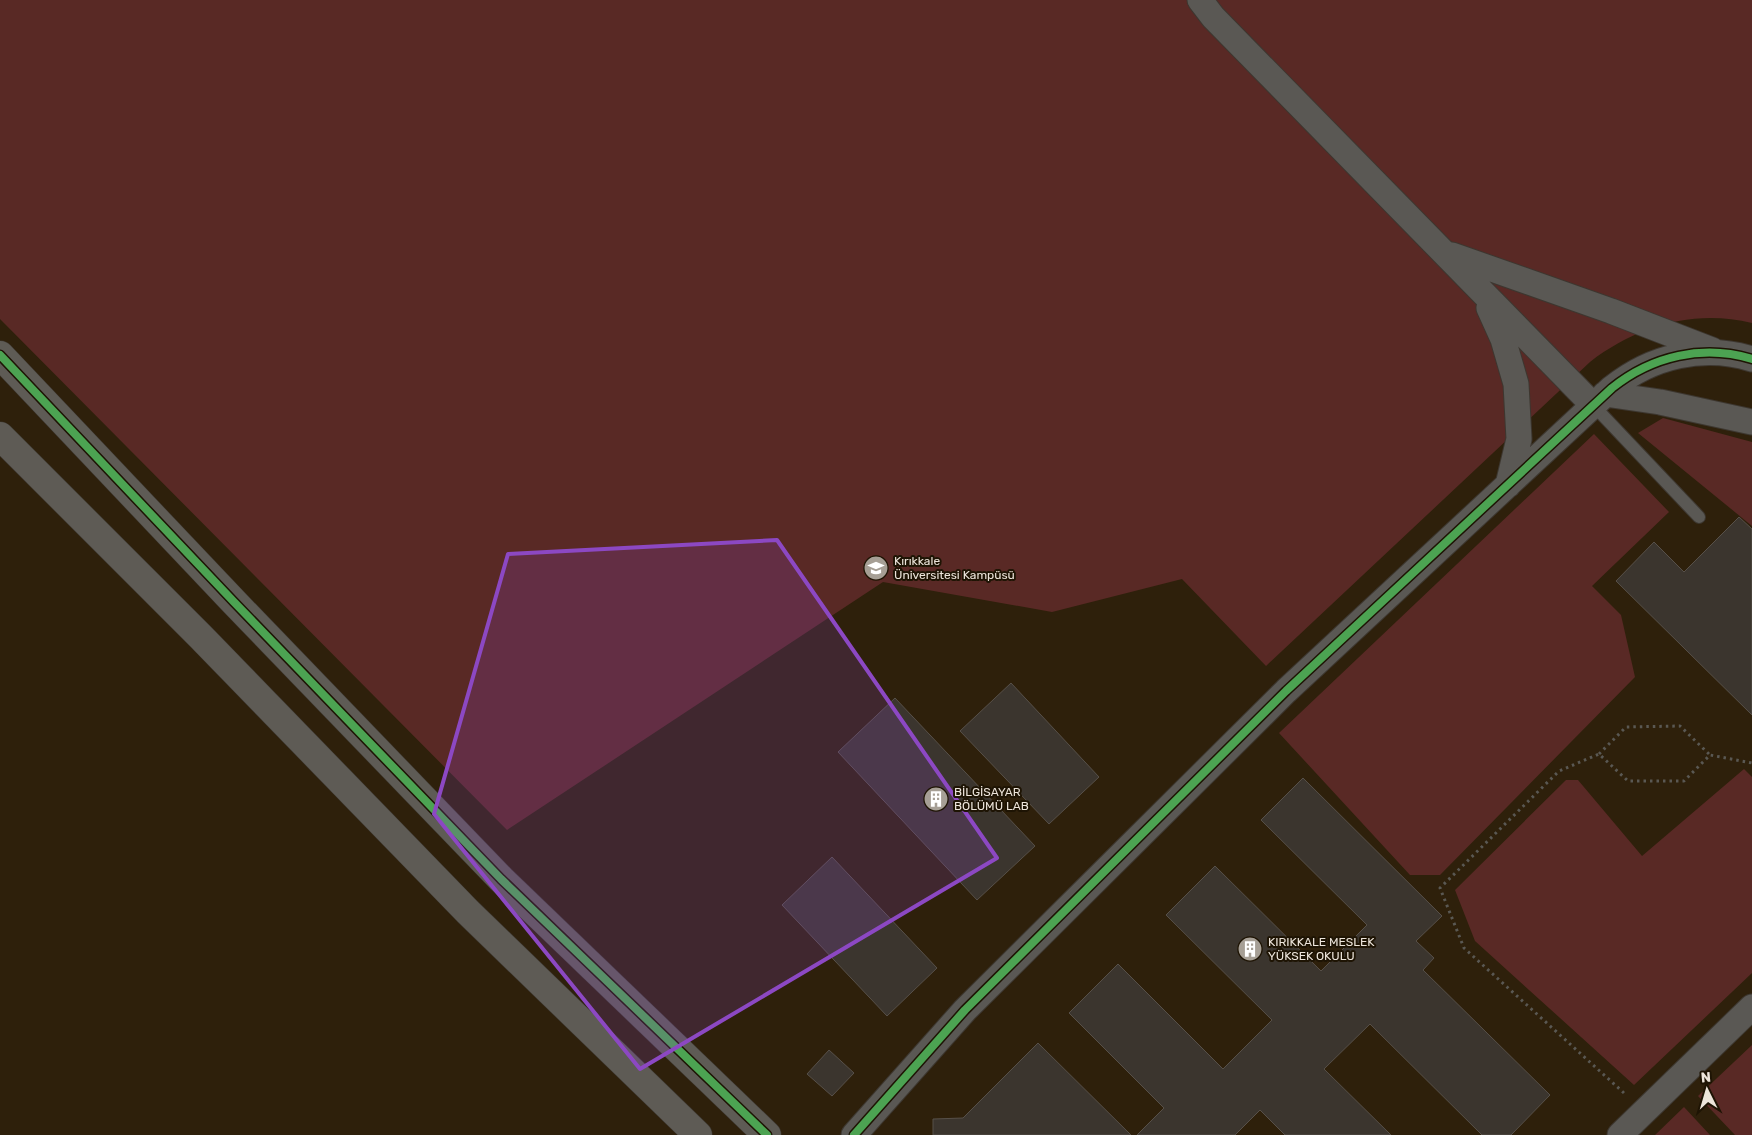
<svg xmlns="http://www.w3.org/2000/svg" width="1752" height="1135" font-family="Rubik,sans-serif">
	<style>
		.built { fill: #2e200b }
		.green { fill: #592925 }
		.building { fill: #3b352e; stroke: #575049 }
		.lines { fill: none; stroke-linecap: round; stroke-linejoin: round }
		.lane-casing { stroke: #3d3730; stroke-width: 14 }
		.street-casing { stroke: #3d3730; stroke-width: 27 }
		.secondary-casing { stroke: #3d3730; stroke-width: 29 }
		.path { stroke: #5a5853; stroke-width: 3; stroke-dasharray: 2.5 4; stroke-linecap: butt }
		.lane { stroke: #5a5854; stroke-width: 12 }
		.street { stroke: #5a5854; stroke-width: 25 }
		.secondary { stroke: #5e5b55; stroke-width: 28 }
		.cycleway-casing { stroke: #1e1404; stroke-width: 11 }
		.cycleway { stroke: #4ca352; stroke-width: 8 }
		.marked { fill: #8c48c3; fill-opacity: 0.2; stroke: #8c48c3; stroke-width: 4; stroke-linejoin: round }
		.labels { text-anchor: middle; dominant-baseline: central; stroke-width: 4; stroke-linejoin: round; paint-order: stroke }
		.poi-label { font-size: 12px; fill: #ede5db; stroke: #1e1404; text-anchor: start }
	</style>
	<rect width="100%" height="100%" fill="#221c12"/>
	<!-- built -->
	<path class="built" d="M0,0H1752V1135H0Z"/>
	<!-- green -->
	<path class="green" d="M0,0H1752V323C1693,309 1637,326 1590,362L1266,666L1182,579L1052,612L883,582L507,830L0,319Z
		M1663,418L1752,442V526L1638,433Z
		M1594,434L1669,512L1592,586L1621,615L1635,677L1440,875H1410L1279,733Z
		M1744,769L1752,777V973L1634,1085L1475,941L1455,890L1566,780H1578L1642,856Z
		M1752,1045V1135H1735L1698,1096Z
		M1684,1107L1710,1135H1655Z"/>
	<!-- building -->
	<path class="building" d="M1739,517L1752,529V715L1616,581L1654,542L1684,572Z
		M1011,683L1099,777L1049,824L960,731Z
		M895,698L1035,846L977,900L838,752Z
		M1303,778L1442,916L1416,941L1434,958L1423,970L1550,1095L1511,1135H1482L1370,1024L1324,1069L1391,1135H1285L1260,1110L1235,1135H1137L1164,1108L1069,1013L1118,964L1223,1069L1272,1020L1166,915L1215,866L1321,971L1367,925L1261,820Z
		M832,857L937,968L887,1016L782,905Z
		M1038,1043L1131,1135H933V1119L963,1118Z
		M829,1050L854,1073L832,1096L807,1074Z"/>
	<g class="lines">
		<defs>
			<path id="lane" d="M1593,405L1699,517"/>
			<path id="street" d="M1200,0L1213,17L1593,405
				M1452,255L1611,311L1712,350
				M1489,308L1503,339L1516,384L1519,439L1508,485
				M1605,394L1660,402L1752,422
				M854,1135L965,1010L1286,691L1612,388C1652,356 1703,344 1752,359
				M1620,1135L1752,1007"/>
			<path id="secondary" d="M0,355L234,602L501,879L767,1135
				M0,436L200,636L468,912L698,1135"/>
		</defs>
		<!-- lane casing -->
		<use href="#lane" class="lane-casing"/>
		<!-- street casing -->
		<use href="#street" class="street-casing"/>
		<!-- secondary casing -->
		<use href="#secondary" class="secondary-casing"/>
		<!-- path -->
		<path class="path" d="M1599,754L1626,727L1680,726L1710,755
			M1624,1093L1464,948L1440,888L1559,771L1599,754L1628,781H1684L1710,755L1752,763"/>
		<!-- lane -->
		<use href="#lane" class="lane"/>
		<!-- street -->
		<use href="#street" class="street"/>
		<!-- secondary -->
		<use href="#secondary" class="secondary"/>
		<defs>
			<path id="cycleway" d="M0,355L234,602L501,879L767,1135
				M854,1135L965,1010L1286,691L1612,388C1652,356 1703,344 1752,359"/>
		</defs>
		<!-- cycleway casing -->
		<use href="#cycleway" class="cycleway-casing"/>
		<!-- cycleway -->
		<use href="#cycleway" class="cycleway"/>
	</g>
	<!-- marked area -->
	<path class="marked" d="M777,540L997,858L640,1069L434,814L508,554Z"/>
	<!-- icons -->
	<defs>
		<symbol id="university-disc" viewBox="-11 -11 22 22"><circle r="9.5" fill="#a69f95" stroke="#1e1404"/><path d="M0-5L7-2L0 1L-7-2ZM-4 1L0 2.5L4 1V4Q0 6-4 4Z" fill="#fff"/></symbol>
		<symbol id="building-disc" viewBox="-11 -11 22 22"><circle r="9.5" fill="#a69f95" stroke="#1e1404"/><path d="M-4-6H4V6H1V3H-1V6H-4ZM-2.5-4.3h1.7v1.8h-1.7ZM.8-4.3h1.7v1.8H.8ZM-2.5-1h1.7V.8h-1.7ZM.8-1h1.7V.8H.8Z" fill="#fff"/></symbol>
	</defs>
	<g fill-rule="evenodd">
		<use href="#university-disc" x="862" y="554" width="28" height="28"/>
		<use href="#building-disc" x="922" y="785" width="28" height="28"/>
		<use href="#building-disc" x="1236" y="935" width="28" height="28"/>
	</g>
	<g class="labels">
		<!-- poi labels -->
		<g class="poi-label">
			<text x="894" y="561">Kırıkkale<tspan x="894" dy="14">Üniversitesi Kampüsü</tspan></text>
			<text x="954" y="792">BİLGİSAYAR<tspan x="954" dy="14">BÖLÜMÜ LAB</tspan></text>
			<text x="1268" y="942">KIRIKKALE MESLEK<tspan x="1268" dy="14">YÜKSEK OKULU</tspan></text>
		</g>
	</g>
	<!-- north arrow -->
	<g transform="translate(1707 1090) rotate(355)" stroke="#1e1404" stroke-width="4" paint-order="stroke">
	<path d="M0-4L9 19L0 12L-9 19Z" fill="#ede5db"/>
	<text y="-8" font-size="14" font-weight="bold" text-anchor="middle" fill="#ede5db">N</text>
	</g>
</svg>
